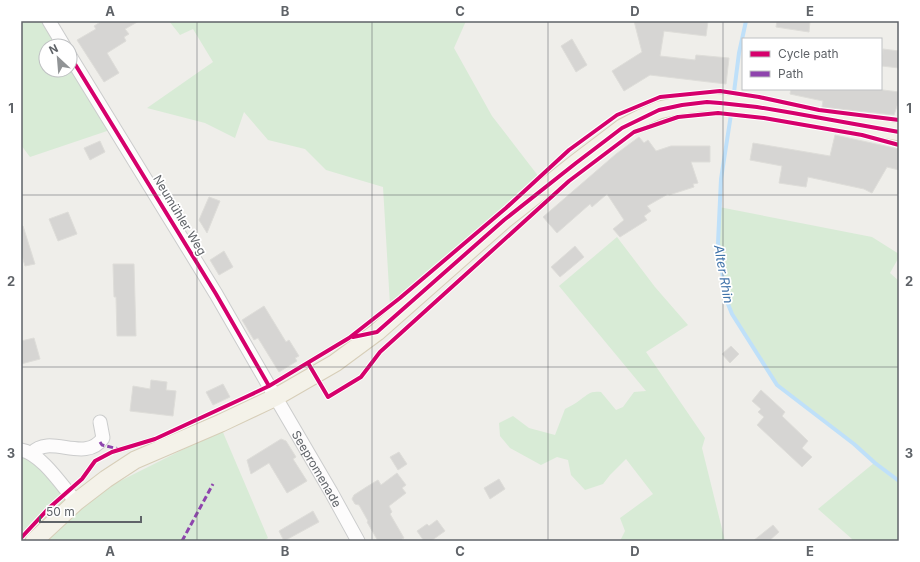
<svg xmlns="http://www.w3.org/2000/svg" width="920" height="562" font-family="Inter,sans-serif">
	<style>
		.green { fill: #d8ebd6 }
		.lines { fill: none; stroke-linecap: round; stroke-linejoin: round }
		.stream { stroke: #bfe0f9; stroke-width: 4 }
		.building { fill: #d6d5d3; stroke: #deddd9 }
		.minor-casing { stroke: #cbcccc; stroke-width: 15 }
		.major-casing { stroke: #d7ceb8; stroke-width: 19 }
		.minor { stroke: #fdfcfc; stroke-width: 13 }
		.major { stroke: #f4f2e9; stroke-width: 17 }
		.quiet { stroke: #8e44ad; stroke-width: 3; stroke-dasharray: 6 3; stroke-linecap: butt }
		.cycleway-casing { stroke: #fff; stroke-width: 6 }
		.cycleway { stroke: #d6006c; stroke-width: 4 }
		.grid { fill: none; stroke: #5f6368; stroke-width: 1; stroke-opacity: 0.55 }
		.labels { text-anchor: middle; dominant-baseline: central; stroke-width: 3.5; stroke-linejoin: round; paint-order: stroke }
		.street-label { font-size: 12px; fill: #5f6368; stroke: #fff }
		.water-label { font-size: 13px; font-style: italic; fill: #4174aa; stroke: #fff }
		.neatline { fill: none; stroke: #5f6368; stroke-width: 1.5 }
		.grid-label { font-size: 13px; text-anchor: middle; font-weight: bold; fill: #5f6368 }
	</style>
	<rect width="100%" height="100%" fill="#efeeea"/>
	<!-- green -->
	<path class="green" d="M21,21H46L61,46H46V70H70V61L110,130L30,157L21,145Z
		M169,21H466L454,48L492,116L539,177L523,189L477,231L390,305L383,187L326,170L305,149L268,140L244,112L235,138L205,123L147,108L213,62L193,29L180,35Z
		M719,207L872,237L899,254V257L890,273L899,281V541H851L852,539L818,509L874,463L854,444L777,385L732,314L726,299L718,243Z
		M617,237L655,287L688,325L646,352L705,438L702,448L725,541H620L625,531L620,518L653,494L626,459L610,475L603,484L585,490L571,475L568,460L557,457L541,465L510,448L500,436L499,423L513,416L529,428L555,435L565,409C570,406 575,404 580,400C589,394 589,391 601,392L616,410L623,407L634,392L646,391L559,286Z
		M222,430L268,538L263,541H21V453L40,462L72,512L110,486Z"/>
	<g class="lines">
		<!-- stream -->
		<path class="stream" d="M733,100L739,53L746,21
			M732,108L721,179L718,243L726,299L732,314L777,385L854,444L875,463L899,481"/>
	</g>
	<!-- building -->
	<path class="building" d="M102,21H139L125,29L129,34L124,37L126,41L107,53L119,73L104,82L77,40L96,29L94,26Z
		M634,21H708L706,36L664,31L660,56L695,60L696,55L729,58L726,84L650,75L624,91L612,71L642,52Z
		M777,21H810L809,32L776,27Z
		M572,39L587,65L576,72L561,46Z
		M883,49L899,51V68L882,66Z
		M791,89H875L899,92V100L894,115L822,107L823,101L790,94Z
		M835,135L899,149V170L887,167L872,193L864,189L808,177L806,187L779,183L782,166L750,160L753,143L830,156Z
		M639,137L644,143L648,140L656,151L671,146H710V162H691L698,183L693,184L694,187L669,195L668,194L647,206L651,211L644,216L647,220L620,237L613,229L624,220L607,194L592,207L590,204L557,233L543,217L616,154Z
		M100,141L105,152L90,160L84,148Z
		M209,197L220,201L207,233L199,220Z
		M68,212L77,234L58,241L49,219Z
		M21,226H23L35,264L25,266L21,253Z
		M575,246L584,257L560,277L551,267Z
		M224,251L233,267L219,275L210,260Z
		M113,264H134L136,336H117L116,297H114Z
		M264,306L286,342L289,340L299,356L295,358L297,361L279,372L258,338L254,340L242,320Z
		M34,338L40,359L21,364V341Z
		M731,346L739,354L730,363L722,354Z
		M151,380L167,382L166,390L176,391L173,416L130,411L133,386L150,389Z
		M223,384L230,397L213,405L206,392Z
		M761,390L785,412L782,416L808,441L802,448L812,457L802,467L757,425L764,417L758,412L761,409L752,401Z
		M281,439L286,441L296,457L293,459L307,481L287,493L269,463L251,474L247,460Z
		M399,452L407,464L398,470L390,457Z
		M397,473L406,485L402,488L406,493L389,506L392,512L390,514L404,538L398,541H378L367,522L368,521L359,505L355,504L352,499L354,495L368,486L378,480L381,485Z
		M499,479L505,489L490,499L484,488Z
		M313,511L319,522L284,541L279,531Z
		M437,520L445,531L431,541H424L417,531L427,524L429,526Z
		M773,525L779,532L769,541H753Z"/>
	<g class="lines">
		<defs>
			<g id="minor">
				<path d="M49,21L64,46"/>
				<path id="s1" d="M70,56L216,294L269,386L331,492L358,541"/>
				<path d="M21,450C41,453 63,487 76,502"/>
				<path d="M32,453C50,433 85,464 103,438L100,422"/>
			</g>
			<path id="major" d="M34,541L76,502L106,479L135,460L221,423L276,397L335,363L377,332L504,220L576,163L622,128L641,118L659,110L682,105L707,102L720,103L757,107L793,113L899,132"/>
		</defs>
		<!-- minor casing -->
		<use href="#minor" class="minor-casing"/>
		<!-- major casing -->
		<use href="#major" class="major-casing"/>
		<!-- minor -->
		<use href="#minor" class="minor"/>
		<!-- major -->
		<use href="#major" class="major"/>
		<!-- quiet -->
		<path class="quiet" d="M100,442L102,445L119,449
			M182,541L213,484"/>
		<defs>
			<path id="cycleway" d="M70,56L216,294L269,386
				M353,337L377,332L504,220L576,163L622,128L659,110L682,105L707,102L720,103L757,107L793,113L899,132
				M308,363L328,397L361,377L380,352L569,181L634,132L678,117L718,113L764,118L862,135L899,145
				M21,538L49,508L82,479L95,461L112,452L155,439L248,396L269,386L349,338L400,298L506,208L569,150L617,115L660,97L720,91L759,97L819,110L899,120"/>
		</defs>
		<!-- cycleway casing -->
		<use href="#cycleway" class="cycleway-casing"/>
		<!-- cycleway -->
		<use href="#cycleway" class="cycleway"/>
	</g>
	<!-- grid -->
	<path class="grid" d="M197,21V541M372,21V541M548,21V541M723,21V541M21,195H899M21,367H899"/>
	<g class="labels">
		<!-- street labels -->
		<g class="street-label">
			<text transform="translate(180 215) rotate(59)">Neumühler Weg</text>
			<text stroke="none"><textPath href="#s1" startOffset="481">Seepromenade</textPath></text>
		</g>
		<!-- water labels -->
		<g class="water-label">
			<text transform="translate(724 274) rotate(80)">Alter Rhin</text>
		</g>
	</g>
	<!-- border -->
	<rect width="920" height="562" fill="none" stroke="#ffffff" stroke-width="44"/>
	<!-- legend -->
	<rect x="742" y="38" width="140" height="52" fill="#ffffff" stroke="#bfc1c3"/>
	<rect x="750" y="51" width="20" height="6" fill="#d6006c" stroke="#bfc1c3"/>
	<text x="778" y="58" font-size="12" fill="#5f6368">Cycle path</text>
	<rect x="750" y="71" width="20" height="6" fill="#8e44ad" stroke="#bfc1c3"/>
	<text x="778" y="78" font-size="12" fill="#5f6368">Path</text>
	<!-- north arrow -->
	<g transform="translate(58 58) rotate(334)"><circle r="19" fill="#ffffff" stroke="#bfc1c3"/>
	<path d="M0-3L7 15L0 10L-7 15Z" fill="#919496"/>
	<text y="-6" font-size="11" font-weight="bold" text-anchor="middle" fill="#5f6368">N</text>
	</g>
	<!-- scale -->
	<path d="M40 516v6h101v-6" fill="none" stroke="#5f6368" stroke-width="2"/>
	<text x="46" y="516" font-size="12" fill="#5f6368" stroke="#ffffff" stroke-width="3" paint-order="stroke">50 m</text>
	<rect x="22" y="22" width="876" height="518" class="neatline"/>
	<g class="grid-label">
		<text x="110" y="16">A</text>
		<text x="285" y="16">B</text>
		<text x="460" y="16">C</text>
		<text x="635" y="16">D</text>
		<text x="810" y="16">E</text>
		<text x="11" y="113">1</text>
		<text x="909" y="113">1</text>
		<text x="11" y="286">2</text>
		<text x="909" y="286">2</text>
		<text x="11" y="458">3</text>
		<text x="909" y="458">3</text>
		<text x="110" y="556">A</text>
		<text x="285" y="556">B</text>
		<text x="460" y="556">C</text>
		<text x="635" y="556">D</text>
		<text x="810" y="556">E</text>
	</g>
</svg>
